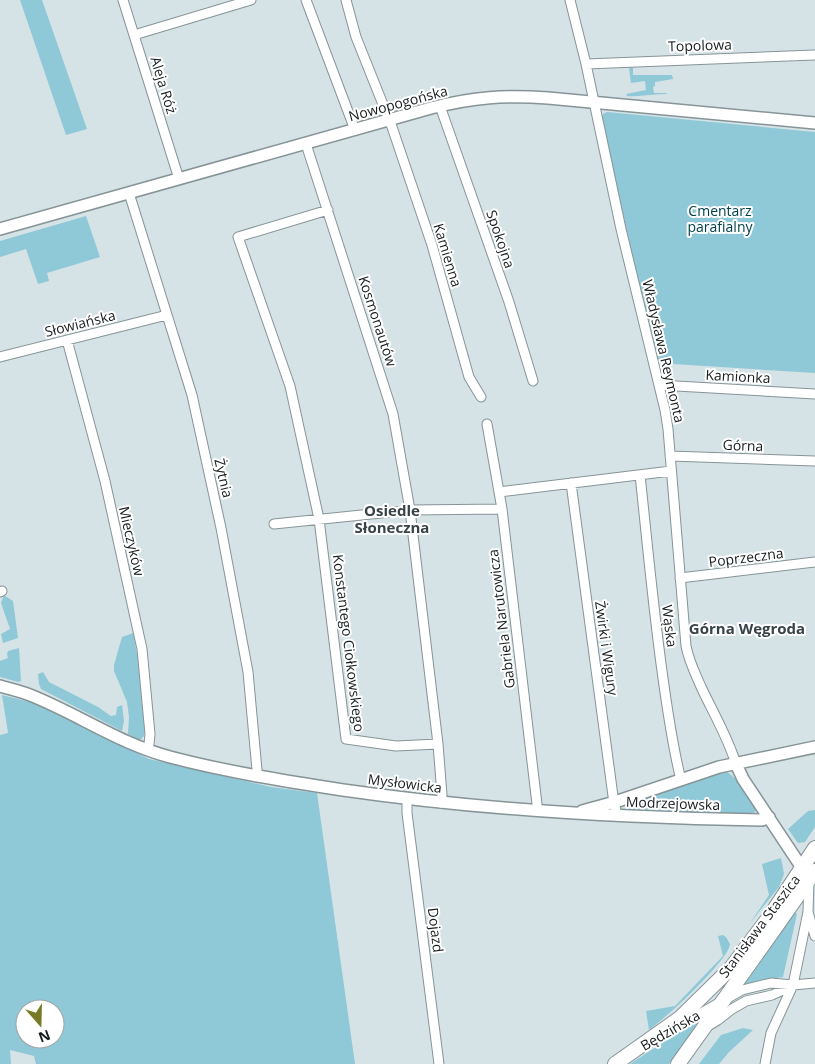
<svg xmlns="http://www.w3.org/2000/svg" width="815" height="1064" font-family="'Open Sans',sans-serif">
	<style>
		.green { fill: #8fc8d7; fill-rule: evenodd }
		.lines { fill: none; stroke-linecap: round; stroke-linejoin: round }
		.minor-casing { stroke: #879497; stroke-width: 11 }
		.tertiary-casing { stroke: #879497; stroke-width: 14 }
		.primary-casing { stroke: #879497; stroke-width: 16 }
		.minor { stroke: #fff; stroke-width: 9 }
		.tertiary { stroke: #fff; stroke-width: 11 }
		.primary { stroke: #fff; stroke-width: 14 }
		.labels { text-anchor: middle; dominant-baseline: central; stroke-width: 4; stroke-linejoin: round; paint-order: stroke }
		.street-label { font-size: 14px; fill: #171c1d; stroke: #fff }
		.park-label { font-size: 14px; fill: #00404c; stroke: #fff }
		.neighbourhood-label { font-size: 15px; font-weight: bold; fill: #374346; stroke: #fff }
	</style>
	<rect width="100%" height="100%" fill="#d5e3e7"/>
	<!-- green -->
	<path class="green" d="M20,0H42L87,129L66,135Z
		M629,68H633V75H672L673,79L655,82V86L653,87L654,93H667L666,94C653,94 640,97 627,96L626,94L646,90L645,81L631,83Z
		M607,112L815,132V373L657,363L626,227L602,117L603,114Z
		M86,216L100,257L47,273L49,281L38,284L26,249L0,257V241Z
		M4,595L13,601L18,638L3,643L1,634L10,629L1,603Z
		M133,633L140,670L144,709L145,728L144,736L140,740L128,734L129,717L127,702L114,671V665L122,637Z
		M19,648L21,681L18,682L0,677V661L8,658L7,654L8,651Z
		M43,672L49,682L98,707L111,716L116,715L117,707L122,705L124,721L122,731L41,689L39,684L38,674Z
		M2,695L34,703L149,759L271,787L317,793L355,1064H36L34,1056L10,1050L11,1064H0V735L8,733ZM25,1009H55V1039H25Z
		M725,771C739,778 746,795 755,808L756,811L752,814L630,812L628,810L627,803Z
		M815,810V827L805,842L798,843L788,829L808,811Z
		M781,858L784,874L779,887L750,923L769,895L762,864Z
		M793,912L797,914L783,977L758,981L740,986Z
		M723,935L726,937L730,944C728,954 719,962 713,970C693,992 672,1012 649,1030L646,1011L675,1006L723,956L718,936Z
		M700,1018L701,1020V1022L669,1064H630Z
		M743,1028L753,1030L729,1052L719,1064H699L721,1035Z"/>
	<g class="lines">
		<defs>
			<path id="minor" d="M123,0L179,179
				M306,0L355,130
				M346,0L356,37L392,127L432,245L469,377L481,397
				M570,0L586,64L621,229L665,410L668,429L686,646C689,662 696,675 702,689C714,714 728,738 736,764
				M134,35L251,0
				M586,64L815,55
				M440,106L509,302L533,381
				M306,144L393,414L410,510L438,744L442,795L441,803
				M129,193L192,395L221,528L248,672L257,770L255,776
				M328,210L238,237L290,386L319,519L346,739L396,746L438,744
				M67,340L105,481L142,649L150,734L149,744L147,750
				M0,357L167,315
				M659,385L815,394
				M487,424L502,509L537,804V811
				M670,456L815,461
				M640,475C647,540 653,606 662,671C667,708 672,744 681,780
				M571,483L613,796L617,816
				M499,492L671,471
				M274,524L410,510L502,509
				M680,578L815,562
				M0,592L2,591
				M407,799V813L439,1064
				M809,880L808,912L815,936
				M678,1026L742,990L771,983L793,985L815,983
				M708,1026L718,1020L732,1009L746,1001L772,995L792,986
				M765,1064L771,1033L793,985L808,912"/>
			<path id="tertiary" d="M0,229L431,108C474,97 505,95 548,98L815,123
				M0,686C10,689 20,691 30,695C78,714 120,744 170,757C227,772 285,781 343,790C482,810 622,818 762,820L769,817
				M736,764L743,779L806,874
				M582,811L615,802L719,767L815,747"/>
			<path id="primary" d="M615,1064L680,1018L731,968L770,916L815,848
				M678,1064L773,931L815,871"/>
		</defs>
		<!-- minor casing -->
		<use href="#minor" class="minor-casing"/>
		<!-- tertiary casing -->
		<use href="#tertiary" class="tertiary-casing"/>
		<!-- primary casing -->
		<use href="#primary" class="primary-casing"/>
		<!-- minor -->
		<use href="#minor" class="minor"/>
		<!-- tertiary -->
		<use href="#tertiary" class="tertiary"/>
		<!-- primary -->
		<use href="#primary" class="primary"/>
	</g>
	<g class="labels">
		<!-- street labels -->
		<g class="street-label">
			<text transform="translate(700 45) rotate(-2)">Topolowa</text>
			<text transform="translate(164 85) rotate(73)">Aleja Róż</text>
			<text transform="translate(398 103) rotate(-15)">Nowopogońska</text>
			<text transform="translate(501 239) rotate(71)">Spokojna</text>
			<text transform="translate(448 255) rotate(73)">Kamienna</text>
			<text transform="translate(378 321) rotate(72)">Kosmonautów</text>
			<text transform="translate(80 323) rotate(-14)">Słowiańska</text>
			<text transform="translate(664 351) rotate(77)">Władysława Reymonta</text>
			<text transform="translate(738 376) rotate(3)">Kamionka</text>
			<text transform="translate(743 445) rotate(2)">Górna</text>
			<text transform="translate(224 478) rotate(77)">Żytnia</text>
			<text transform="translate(132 541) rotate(77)">Mieczyków</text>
			<text transform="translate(746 557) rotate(-7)">Poprzeczna</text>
			<text transform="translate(501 619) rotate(-97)">Gabriela Narutowicza</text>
			<text transform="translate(670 626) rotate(83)">Wąska</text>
			<text transform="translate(349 643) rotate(83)">Konstantego Ciołkowskiego</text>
			<text transform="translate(607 648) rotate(82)">Żwirki i Wigury</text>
			<text transform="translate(405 783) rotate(7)">Mysłowicka</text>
			<text transform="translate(673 803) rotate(2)">Modrzejowska</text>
			<text transform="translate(759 926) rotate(-53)">Stanisława Staszica</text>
			<text transform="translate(436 930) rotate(83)">Dojazd</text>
			<text transform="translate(670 1030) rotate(-30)">Będzińska</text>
		</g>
		<!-- park labels -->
		<g class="park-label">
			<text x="720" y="210">Cmentarz<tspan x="720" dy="16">parafialny</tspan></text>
		</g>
		<!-- neighbourhood labels -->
		<g class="neighbourhood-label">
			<text x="392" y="510">Osiedle<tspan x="392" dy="17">Słoneczna</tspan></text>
			<text x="747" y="628">Górna Węgroda</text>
		</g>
	</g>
	<!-- north arrow -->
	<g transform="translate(40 1024) rotate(160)"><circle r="24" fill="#ffffff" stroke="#a2a4a5"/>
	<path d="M0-4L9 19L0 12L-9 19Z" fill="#767a22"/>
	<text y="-8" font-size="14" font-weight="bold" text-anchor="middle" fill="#171c1d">N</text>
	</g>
</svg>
